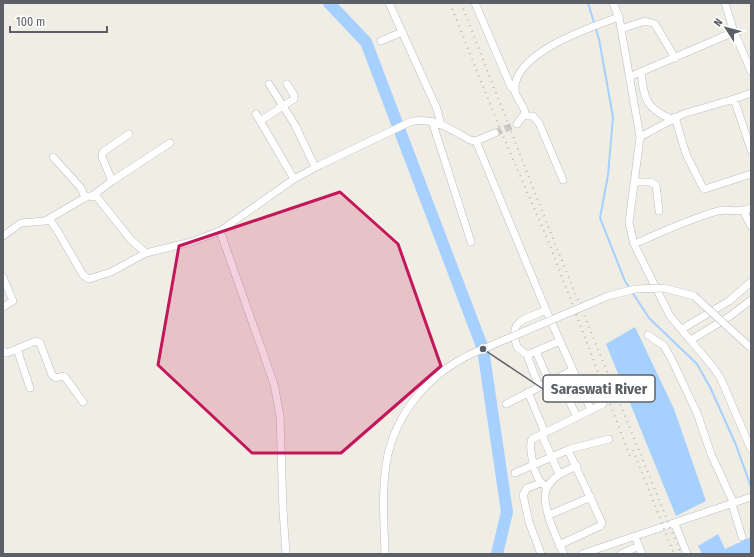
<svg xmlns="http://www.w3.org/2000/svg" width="754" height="557" font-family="'Fira Sans Condensed',sans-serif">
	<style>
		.water { fill: #a5d0ff }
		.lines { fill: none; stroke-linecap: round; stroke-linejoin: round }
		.stream { stroke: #a5d0ff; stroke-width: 2 }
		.river { stroke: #a5d0ff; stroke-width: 12 }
		.minor-tunnel { stroke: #cbcac4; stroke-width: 7; stroke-dasharray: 7 3.5; stroke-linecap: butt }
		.minor-casing { stroke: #b9bcc1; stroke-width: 8 }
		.minor { stroke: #fff; stroke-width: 7 }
		.rail { stroke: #b6b7b7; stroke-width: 2; stroke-dasharray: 1 5; stroke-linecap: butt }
		.minor-bridge-casing { stroke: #b9bcc1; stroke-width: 8; stroke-linecap: butt }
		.minor-bridge { stroke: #fff; stroke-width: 7 }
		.marked { fill: #c2185b; fill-opacity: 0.2; stroke: #c2185b; stroke-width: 3; stroke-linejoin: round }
		.leader { fill: none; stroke: #5c6066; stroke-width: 1.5 }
		.callout-dot { fill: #5c6066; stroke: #fff; stroke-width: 1.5 }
		.callout { fill: #fff; stroke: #5c6066; stroke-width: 1.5 }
		.callout-label { font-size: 15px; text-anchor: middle; font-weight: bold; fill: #5c6066 }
	</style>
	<rect width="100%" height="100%" fill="#f0eee4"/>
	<!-- water -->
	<path class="water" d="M635,327L674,409L706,501L676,516L606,344Z
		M718,534L725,549L751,537V554H702L698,546Z"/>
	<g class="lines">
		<!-- stream -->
		<path class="stream" d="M588,3L599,39L613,117L608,175L600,218L625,281L649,318L697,364L710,387L736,445L751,487"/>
		<!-- river -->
		<path class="river" d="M329,3L366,42L483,349L507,512L497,554"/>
		<!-- minor-tunnel -->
		<path class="minor-tunnel" d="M495,133L517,124"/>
		<defs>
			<path id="minor" d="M389,3L437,109L441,125
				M475,3L511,87L515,91
				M613,3L619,17L640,137L629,223L634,244L670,316L713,367L721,379L751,449
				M725,3L734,32L751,71
				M621,29L645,21L655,24L675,58
				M381,41L402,32
				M641,72C644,98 645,108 671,119
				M629,77L734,32
				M269,84L295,125L315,167
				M734,99L751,150
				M256,114L294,179
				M524,116H533L539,123L563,180
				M675,117L686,154L703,188L705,189L751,174
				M260,121L294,99V95L287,84
				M432,121L471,242
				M517,124L525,113C524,105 516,99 515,91C512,53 591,27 619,17
				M640,137L683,114L734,99L751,93
				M476,141L546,310L591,410
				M53,157L81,188L85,198
				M112,181L170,143
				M635,182H650L656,185L659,211
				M92,196L112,181L102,157L103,152L129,134
				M744,212L751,226
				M49,219L57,230L83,275L89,279L111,272L146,253
				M220,231L274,384L280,416L283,510L286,554
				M3,236L21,223L45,221L88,196L97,197L131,240L146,253L191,242L220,231L294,179L320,165L410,122C432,116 452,130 470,140L476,141L495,133
				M634,244C662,232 689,219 718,211C730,208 739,214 751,208
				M3,277L13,301L3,307
				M682,329L729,301L751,282
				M648,335L664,346L671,358L697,413L711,454L734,504
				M691,340L730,316L751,300
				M17,349L30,388
				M3,351L7,353L36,341L40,343L52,375L56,378L63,376L65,377L83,402
				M536,351L549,382
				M527,355L560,341
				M558,378L577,417
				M539,387L527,355L517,347C508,319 525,320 546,310
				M528,392L545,433
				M506,404L573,370
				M542,435L559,474
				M515,473L570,449L609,439
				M547,488C544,485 540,482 538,478C534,471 528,445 532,439L603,404
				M732,504L742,537
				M549,515L591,497
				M675,524L687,554
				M637,541L642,554
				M559,545L600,526L602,523L568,450
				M385,554C384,521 381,486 388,454C400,405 436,367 483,349
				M541,554L529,522L523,495L527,488L541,483
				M564,554C557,540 539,501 547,488C553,476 565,471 577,466
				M582,554L751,497
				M621,554L639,546"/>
		</defs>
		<!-- minor casing -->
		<use href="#minor" class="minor-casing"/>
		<!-- minor -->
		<use href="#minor" class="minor"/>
		<!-- rail -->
		<path class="rail" d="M450,3L498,124L549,243L631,459
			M461,3L546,221L681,554
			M633,450L674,554"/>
		<defs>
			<path id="minor-bridge" d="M483,349L608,296L635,289L664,288L694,296L751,348"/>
		</defs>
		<!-- minor-bridge casing -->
		<use href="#minor-bridge" class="minor-bridge-casing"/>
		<!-- minor-bridge -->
		<use href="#minor-bridge" class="minor-bridge"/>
	</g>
	<!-- marked area -->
	<path class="marked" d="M340,192L398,244L441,366L341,453H252L158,365L179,246Z"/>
	<!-- callouts -->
	<path class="leader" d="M483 349L543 389"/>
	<circle class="callout-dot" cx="483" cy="349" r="4"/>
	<rect class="callout" x="543" y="375" width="112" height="27" rx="4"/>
	<g class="callout-label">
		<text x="599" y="394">Saraswati River</text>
	</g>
	<!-- border -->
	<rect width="754" height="557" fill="none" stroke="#5c6066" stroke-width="8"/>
	<!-- north arrow -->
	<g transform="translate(726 28) rotate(306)" stroke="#ffffff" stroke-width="3" paint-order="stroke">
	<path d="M0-3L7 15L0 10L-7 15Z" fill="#5c6066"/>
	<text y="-6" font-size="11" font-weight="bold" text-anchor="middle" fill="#5c6066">N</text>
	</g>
	<!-- scale -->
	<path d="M10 26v6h97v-6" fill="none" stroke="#5c6066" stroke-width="2"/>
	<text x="16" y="26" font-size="12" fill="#5c6066" stroke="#ffffff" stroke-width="3" paint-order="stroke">100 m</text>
</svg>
